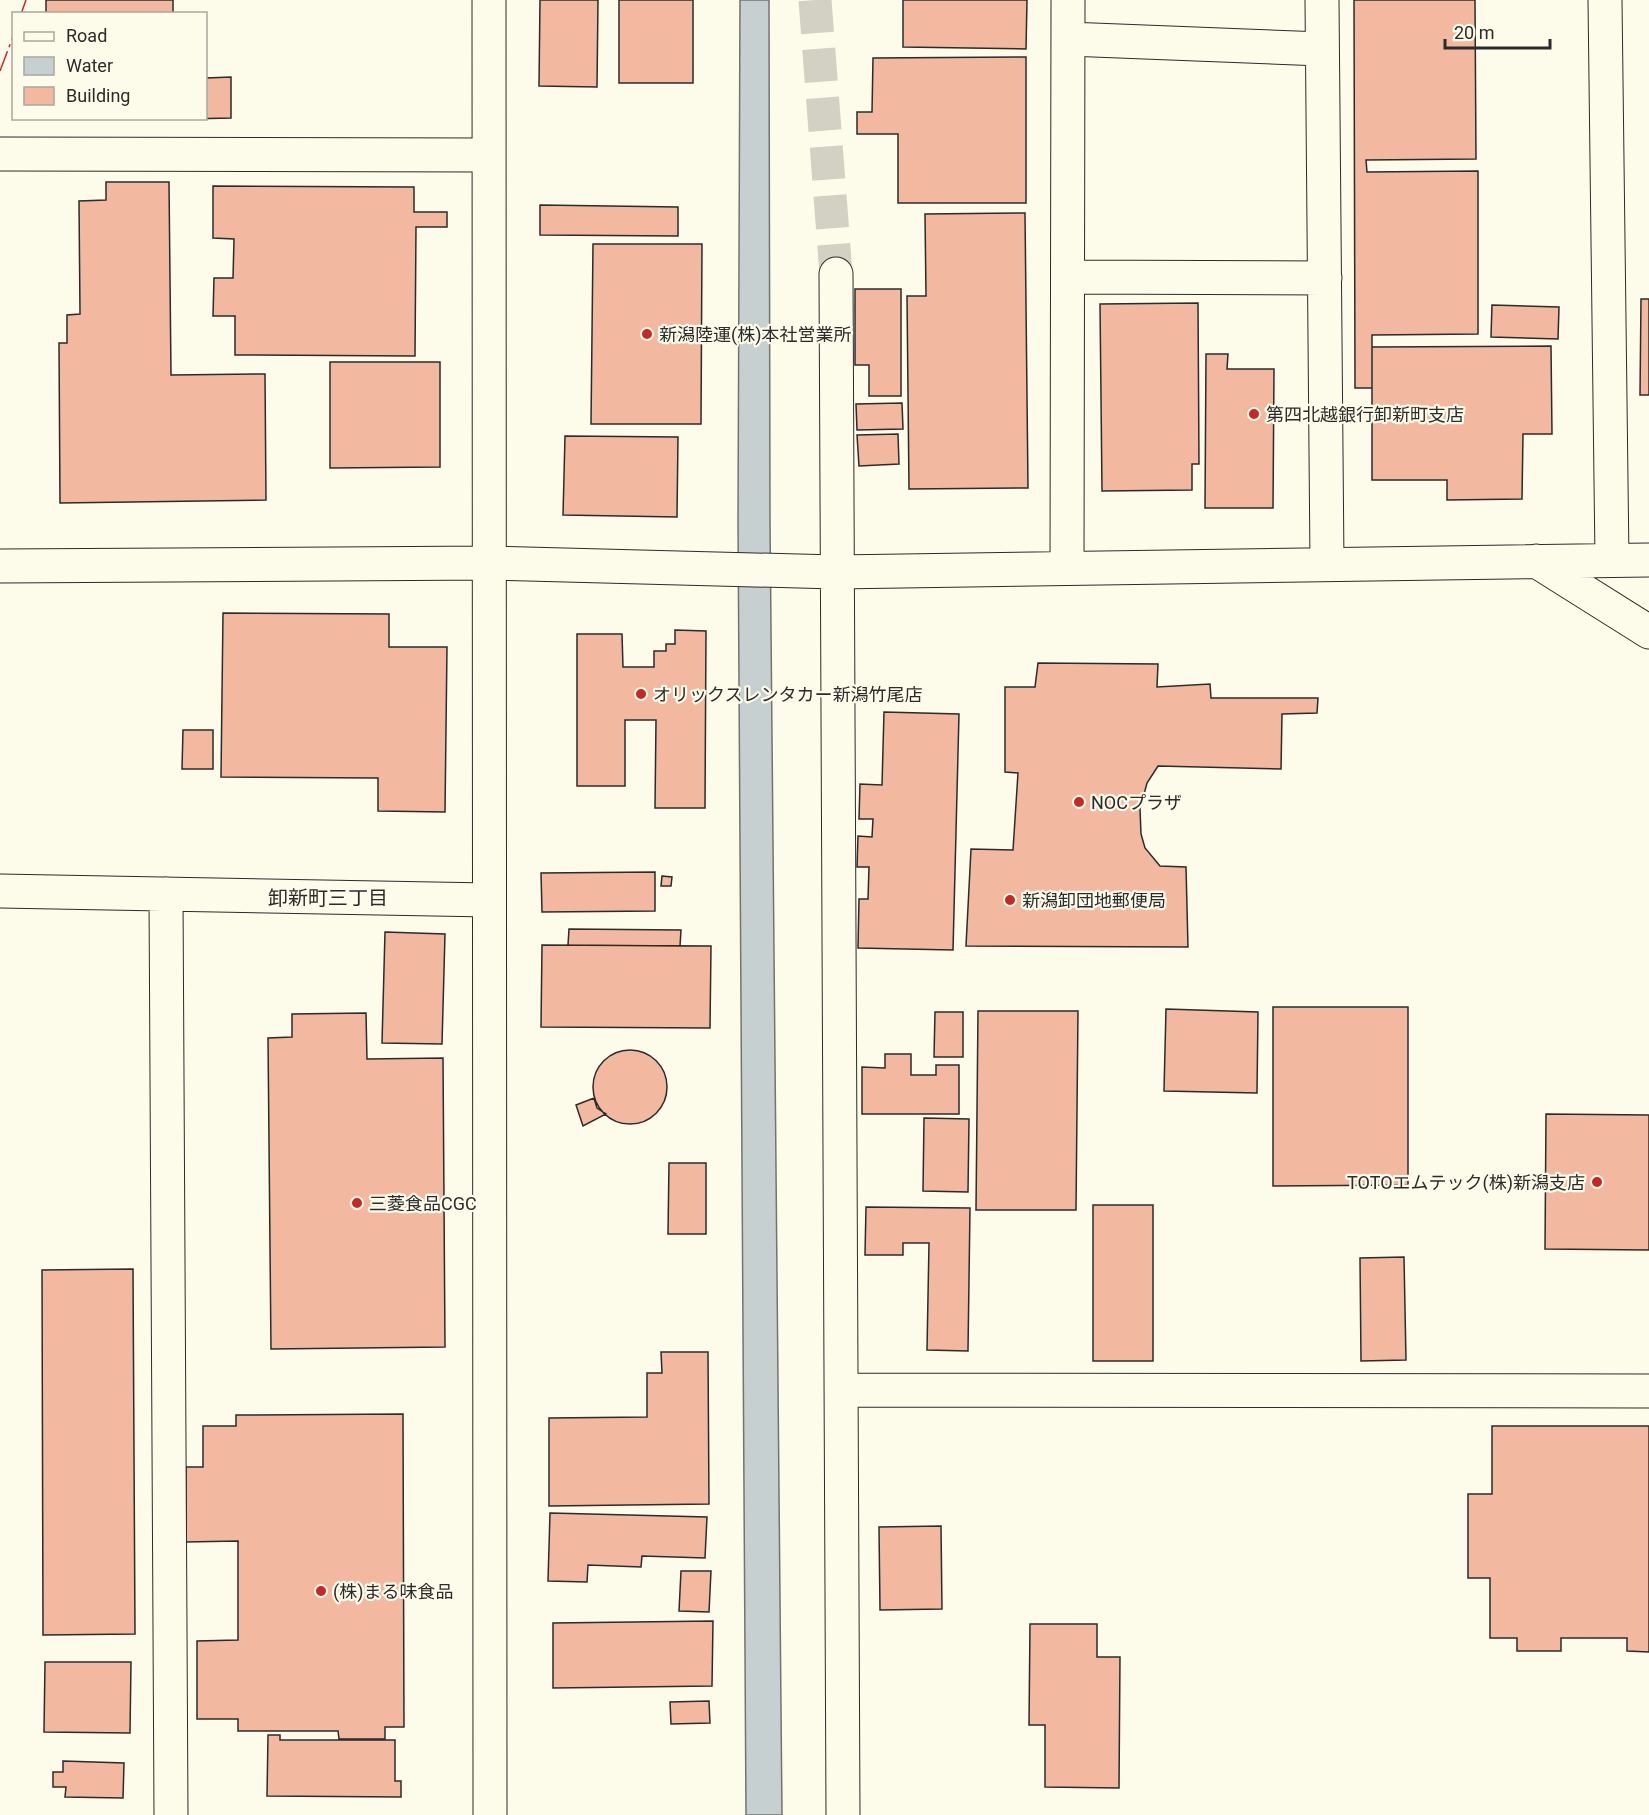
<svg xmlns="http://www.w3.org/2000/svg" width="1649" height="1815" font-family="Roboto,'Noto Sans JP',sans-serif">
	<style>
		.water { fill: #c7d0d0; stroke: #74746e; stroke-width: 1.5 }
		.building { fill: #f2b8a0; stroke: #2b2b2b; stroke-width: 1.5 }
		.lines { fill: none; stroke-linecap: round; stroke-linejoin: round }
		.minor-tunnel { stroke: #d3d1c4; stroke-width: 33; stroke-dasharray: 33 16; stroke-linecap: butt }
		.minor-casing { stroke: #2b2b2b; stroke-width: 35 }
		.minor { stroke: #fdfbea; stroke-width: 33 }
		.power { stroke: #c62828; stroke-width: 1.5; stroke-dasharray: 21 4.5 3 4.5; stroke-linecap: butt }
		.poi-dot { fill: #c62828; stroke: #fdfbea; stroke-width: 2 }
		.labels { text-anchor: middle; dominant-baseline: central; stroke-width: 4.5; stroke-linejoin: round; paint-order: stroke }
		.poi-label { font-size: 18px; fill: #2b2b2b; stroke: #fdfbea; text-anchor: start }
		.neighbourhood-label { font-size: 20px; fill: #2b2b2b; stroke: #fdfbea }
	</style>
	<rect width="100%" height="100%" fill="#fdfbea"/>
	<!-- water -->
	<path class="water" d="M740,0H769L770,520L782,1815H746L738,521Z"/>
	<!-- building -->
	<path class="building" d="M46,0H173V14H46Z
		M540,0H598L597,87L539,86Z
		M619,0H693V83H619Z
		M903,0H1027L1026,49L903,47Z
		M1354,0H1475L1476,159L1366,160L1367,172L1478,171V334L1372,335V388H1355Z
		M1026,57V203H898V134H857V112H872L873,58Z
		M231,77V118L186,119L206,118V78Z
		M106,182H169L171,375L265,374L266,500L60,503L59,343H67V315L80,314L79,201L106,200Z
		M213,186L414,187V212H447V227H416L415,356L235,355V316H213L214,278H233L234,239L213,238Z
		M540,205L678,207V236L540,235Z
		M1025,213L1028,488L909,489L907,296H926L925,214Z
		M593,244H702L701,424H591Z
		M855,289H901V396H869V365H855Z
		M1641,299H1649V395H1640Z
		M1198,303L1199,464H1192V490L1102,491L1100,304Z
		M1492,305L1559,307L1558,339L1491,337Z
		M1551,346L1552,434H1523L1522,499L1447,500V480H1372V347Z
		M1206,354H1228L1227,369H1274L1273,508H1205Z
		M330,362H440V467L330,468Z
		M902,403L903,429L857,430L856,404Z
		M898,434L899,464L859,466L857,435Z
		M565,436L678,437L677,517L563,515Z
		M223,613L389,614V647H447L445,812L378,811V778L221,777Z
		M675,630L706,631L705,808H655L656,720H625V786H577V634H622L623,667H654V651H666V644H675Z
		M1038,663L1158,664L1157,687L1210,684L1211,698H1318L1317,713L1282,714L1281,769L1158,766L1147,783L1140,809L1141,834L1145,848L1160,866L1186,867L1188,947L966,946L971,849L1013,850L1018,773L1005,772V687H1035Z
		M884,712L959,714L953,950L858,948L859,899H868L869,867H857L858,836L872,837L873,819H859L860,784L882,785Z
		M183,730H213V769H182Z
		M655,872V911L542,912L541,873Z
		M662,876L672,877L671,886H661Z
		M569,929L681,930L680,946L568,945Z
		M385,932L445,934L442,1044L382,1043Z
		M542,945L711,946L710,1028L541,1027Z
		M1273,1007H1408V1185L1273,1186Z
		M1166,1009L1258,1012L1257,1093L1164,1091Z
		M978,1011H1078L1076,1210H976Z
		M935,1012H963V1057H934Z
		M366,1013L367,1059L443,1058L445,1347L271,1349L268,1038L292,1037V1014Z
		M593 1087a37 37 0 1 1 74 0a37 37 0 1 1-74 0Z
		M885,1054H911V1075H936V1065H959V1114H862V1067L885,1068Z
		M594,1098L597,1108L606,1114L583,1126L576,1105Z
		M1546,1114L1649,1115V1250L1545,1249Z
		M924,1118L969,1119L968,1192L923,1191Z
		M669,1163H706V1234H668Z
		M1093,1205H1153V1361H1093Z
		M866,1207L970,1208L968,1351L927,1350L929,1243H903V1255H865Z
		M1404,1257L1406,1360L1361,1361L1360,1258Z
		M133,1269L135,1634L43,1635L42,1270Z
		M661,1352H708L709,1504L549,1506V1418L647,1417V1373H662Z
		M403,1414L404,1727H385V1739H339L338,1731H238V1719H197V1641L238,1640V1541L186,1542V1467H203V1426H236V1415Z
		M1492,1426H1649V1652L1627,1651V1638H1561V1651H1517V1638H1490V1578H1468V1494H1492Z
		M550,1513L707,1517L705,1558L642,1556L641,1567L588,1565L587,1582L548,1581Z
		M941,1526L942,1609L880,1610L879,1527Z
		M681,1571H711L709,1612L679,1611Z
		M713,1621L712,1686L553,1688V1623Z
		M1030,1624H1097V1657H1120L1119,1788L1045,1787V1725H1029Z
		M45,1662H131L130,1733L44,1732Z
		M709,1701L710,1723L671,1724L670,1702Z
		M268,1735H280V1740H395V1781H401V1797L267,1796Z
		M63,1761L124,1763L123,1798L65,1797L66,1787H53V1772H63Z"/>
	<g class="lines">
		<!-- minor-tunnel -->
		<path class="minor-tunnel" d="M815,0L836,274"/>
		<defs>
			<path id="minor" d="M489,0L490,1815
				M1322,0L1327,564
				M1605,0L1612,560
				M1068,39L1322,49
				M0,154L488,155
				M836,274C836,788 843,1301 843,1815
				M1068,277L1325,278
				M1536,561L1649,632
				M0,566L489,563L836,572L1649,560
				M1067,568L1068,0
				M0,891L489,900
				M166,894L171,1815
				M843,1390L1649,1391"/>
		</defs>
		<!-- minor casing -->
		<use href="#minor" class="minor-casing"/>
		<!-- minor -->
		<use href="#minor" class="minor"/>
		<!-- power -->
		<path class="power" d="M21,14L26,0
			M0,71L14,34"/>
	</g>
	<!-- markers -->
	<g class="poi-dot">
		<circle cx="647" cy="334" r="6"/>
		<circle cx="1254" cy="414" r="6"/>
		<circle cx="641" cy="694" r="6"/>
		<circle cx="1079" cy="802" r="6"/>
		<circle cx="1010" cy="900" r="6"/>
		<circle cx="1597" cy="1182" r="6"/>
		<circle cx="357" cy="1203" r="6"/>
		<circle cx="321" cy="1591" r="6"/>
	</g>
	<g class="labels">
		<!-- poi labels -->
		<g class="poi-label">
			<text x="659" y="334">新潟陸運(株)本社営業所</text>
			<text x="1266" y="414">第四北越銀行卸新町支店</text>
			<text x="653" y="694">オリックスレンタカー新潟竹尾店</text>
			<text x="1091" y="802">NOCプラザ</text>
			<text x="1022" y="900">新潟卸団地郵便局</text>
			<text x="1585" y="1182" text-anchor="end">TOTOエムテック(株)新潟支店</text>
			<text x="369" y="1203">三菱食品CGC</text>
			<text x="333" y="1591">(株)まる味食品</text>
		</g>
		<!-- neighbourhood labels -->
		<g class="neighbourhood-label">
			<text x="328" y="898">卸新町三丁目</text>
		</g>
	</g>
	<!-- legend -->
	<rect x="12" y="12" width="195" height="108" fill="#fdfbea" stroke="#a9a89e" stroke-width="1.5"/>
	<rect x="24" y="32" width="30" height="9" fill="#fdfbea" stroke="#a9a89e" stroke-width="1.5"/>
	<text x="66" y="42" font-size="18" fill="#2b2b2b">Road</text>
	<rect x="24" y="57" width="30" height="18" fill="#c7d0d0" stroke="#a9a89e" stroke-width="1.5"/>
	<text x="66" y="72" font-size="18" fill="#2b2b2b">Water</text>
	<rect x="24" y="87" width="30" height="18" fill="#f2b8a0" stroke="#a9a89e" stroke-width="1.5"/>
	<text x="66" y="102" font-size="18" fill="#2b2b2b">Building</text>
	<!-- scale -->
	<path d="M1445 39v9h105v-9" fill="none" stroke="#2b2b2b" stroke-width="3"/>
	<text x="1454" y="39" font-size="18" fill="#2b2b2b" stroke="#fdfbea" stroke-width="4.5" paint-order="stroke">20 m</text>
</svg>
